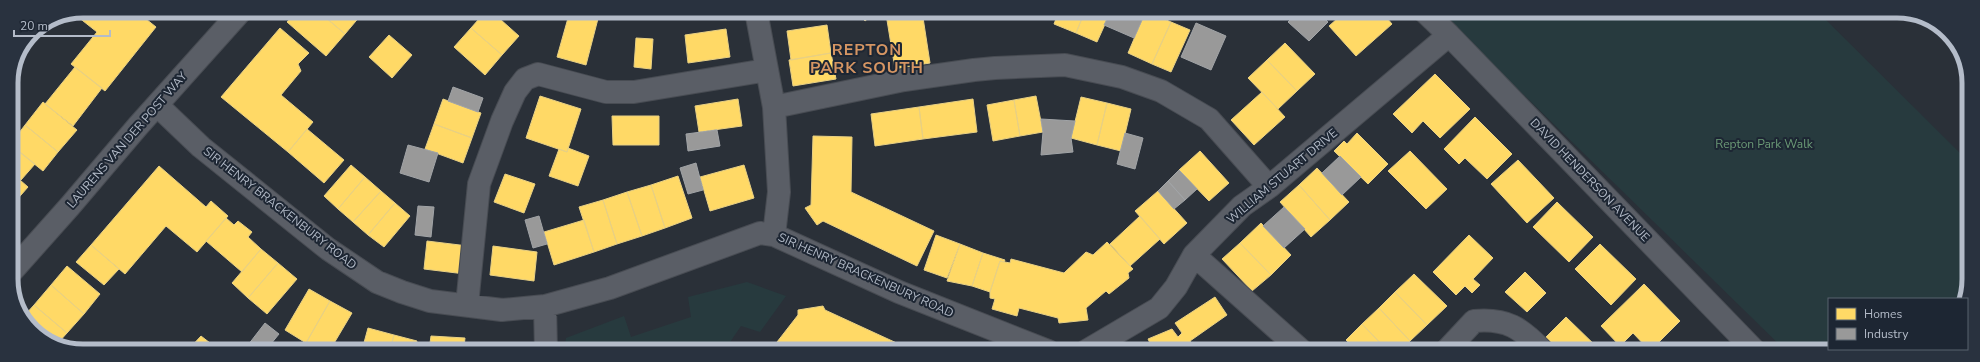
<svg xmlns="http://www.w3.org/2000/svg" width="1980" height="362" font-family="'Nunito Sans',sans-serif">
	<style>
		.green { fill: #273a3e }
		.homes { fill: #ffd966; stroke: #e8d084 }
		.industry { fill: #999; stroke: #a1a4a7 }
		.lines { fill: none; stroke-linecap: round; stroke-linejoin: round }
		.minor-casing { stroke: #484c53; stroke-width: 24 }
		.minor { stroke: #5a5e66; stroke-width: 22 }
		.labels { text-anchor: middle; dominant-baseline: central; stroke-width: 4; stroke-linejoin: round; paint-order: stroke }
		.street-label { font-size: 12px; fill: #b4bcc9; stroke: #1d2633 }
		.park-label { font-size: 12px; fill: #6b9a76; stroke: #1d2633 }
		.district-label { font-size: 16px; font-weight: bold; letter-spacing: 1px; fill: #d59563; stroke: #1d2633 }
		.rim { fill: none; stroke: #b4bcc9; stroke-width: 5 }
	</style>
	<rect width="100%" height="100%" fill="#2a3038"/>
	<!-- green -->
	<path class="green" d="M1438,11L1818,12L1968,161V288L1963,299H1829V349H1902L1897,351H1786Z
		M747,282L786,296L760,332L741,326L724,351H564L566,338L624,316L631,337L691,317L688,297Z"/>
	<!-- homes -->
	<path class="homes" d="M83,11H136L156,27L105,91L71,64L97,32L73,13Z
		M297,11H318L345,34L326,56L287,22Z
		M318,11H356L361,15L345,34Z
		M486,11H491L519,36L502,55L471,28Z
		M570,11H600L586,65L557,57Z
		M857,11H877L865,21Z
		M901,11H922L930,63L895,69L886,14Z
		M1036,11H1054L1052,18Z
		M1059,11H1085L1076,33L1054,24Z
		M1085,11H1111L1097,42L1076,33Z
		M1146,11L1171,22L1152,64L1128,53Z
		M1346,11H1381L1392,24L1356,56L1329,26Z
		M1171,22L1190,30L1171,72L1152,64Z
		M827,25L831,53L791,60L787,31Z
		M280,28L309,53L298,64L301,71L281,95L313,122L288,152L221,97Z
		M471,28L502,55L485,75L454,47Z
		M726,29L730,57L688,63L685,35Z
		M389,35L412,55L392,78L369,57Z
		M636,38L653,39L651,69L634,67Z
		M1285,43L1315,74L1297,91L1267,60Z
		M831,53L836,79L793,86L789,60Z
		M1267,60L1297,91L1278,109L1248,78Z
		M75,67L102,88L73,126L45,104Z
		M1435,74L1470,109L1440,138L1423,121L1412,133L1393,114Z
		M1262,92L1285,117L1254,145L1231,120Z
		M540,96L581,109L567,152L526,138Z
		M1036,96L1043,132L1020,136L1014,100Z
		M1081,97L1107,103L1097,145L1071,138Z
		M443,99L481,113L472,138L434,124Z
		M738,99L742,126L699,132L695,106Z
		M973,99L977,132L923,139L919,107Z
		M1014,100L1020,136L993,141L987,105Z
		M43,102L77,130L58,152L25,125Z
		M1107,103L1131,109L1121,151L1097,145Z
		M919,107L923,139L875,146L871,114Z
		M612,116H659V145H613Z
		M1475,117L1512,154L1487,179L1465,158L1459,164L1444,149Z
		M434,124L472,138L463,163L425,149Z
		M25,125L58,152L43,171L12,146V142Z
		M307,129L344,160L324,183L288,152Z
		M1357,133L1388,164L1368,184L1334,151L1344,141L1347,144Z
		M813,136L852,137L851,192L934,231L917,266L823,221L817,225L805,208L811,205Z
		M15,148L35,164L21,180L12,173V151Z
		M568,148L589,156L578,186L549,176L559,149L567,152Z
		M1200,151L1229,183L1209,201L1179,170Z
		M1410,151L1447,189L1426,209L1388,171Z
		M1518,160L1554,198L1527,223L1491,184Z
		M351,165L365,177L338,209L324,196Z
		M744,165L754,198L710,211L700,177Z
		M159,166L206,207L211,201L228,216L197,252L166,226L125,274L91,245Z
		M1317,168L1349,202L1330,220L1299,185Z
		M12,173L28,187L14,203L12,202Z
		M505,174L535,184L524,213L494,202Z
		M678,176L692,218L665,228L651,185Z
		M365,177L381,191L353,222L338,209Z
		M651,185L665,228L642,236L627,192Z
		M1299,185L1330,220L1311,237L1280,202Z
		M381,191L395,203L368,235L353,222Z
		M1158,191L1187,223L1164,244L1135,211Z
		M627,192L642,236L617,244L603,200Z
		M603,200L617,244L594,252L579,207Z
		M1557,202L1593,237L1569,262L1533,227Z
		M395,203L410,216L384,247L368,235Z
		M1140,216L1160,239L1130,266L1110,244Z
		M226,218L234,225L238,221L252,232L248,237L261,249L242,272L206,241Z
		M584,220L594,252L554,265L544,232Z
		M1261,223L1291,255L1271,275L1240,243Z
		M936,235L960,244L947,278L924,270Z
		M1469,235L1493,258L1473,279L1480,285L1472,293L1465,286L1456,295L1433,272Z
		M427,241L468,246L465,274L424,269Z
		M1107,242L1133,269L1128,273L1129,278L1109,294L1106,291L1086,308L1088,320L1059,323L1058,318L1019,308L1017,316L992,309L995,299L990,298V292L1000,261L1010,263L1011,259L1064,273L1086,252L1093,255Z
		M1240,243L1271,275L1252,291L1222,259Z
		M960,244L983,253L972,286L947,281Z
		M1600,244L1636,279L1611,305L1575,269Z
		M91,245L119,269L104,285L76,262Z
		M493,246L537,252L534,281L490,275Z
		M261,249L278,263L248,298L232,283Z
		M983,253L1005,260L1004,262L1000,261L990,292L972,286Z
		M278,263L297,279L267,314L248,298Z
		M67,266L100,294L84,314L51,285Z
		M1525,272L1546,293L1527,312L1505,292Z
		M1414,274L1447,306L1427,325L1395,292Z
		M1644,284L1680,321L1650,351L1633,333L1620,346L1601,326Z
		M51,285L84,314L67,333L34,305Z
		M309,289L330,301L306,343L285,330Z
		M1395,292L1427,325L1410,341L1379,308Z
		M1215,297L1227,315L1190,341L1196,351H1144L1152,347L1148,339L1172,329L1178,337L1182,333L1175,323Z
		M330,301L352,313L330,350H320L306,343Z
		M34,305L67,333L58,343L35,333L25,315Z
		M823,306L825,310L914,351H770L798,315V310Z
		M1379,308L1410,341L1400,351H1388L1362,324Z
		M1566,317L1601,351H1559L1545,338Z
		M1362,324L1388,351H1357L1346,340Z
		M368,328L394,335L390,350H362Z
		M394,335L417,341L415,350H390Z
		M201,336L219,350H188Z
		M431,336L465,338L464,347L481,349V350H429Z"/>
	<!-- industry -->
	<path class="industry" d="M1111,11H1146L1134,38L1104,25Z
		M1299,11H1317L1328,22L1309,41L1288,22Z
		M1196,23L1226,36L1211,70L1181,57Z
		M453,87L483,98L478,112L448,101Z
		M1041,119L1075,121L1071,138L1073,152L1041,155L1043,132Z
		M717,130L720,146L688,151L686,134Z
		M1125,133L1143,138L1135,169L1117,164Z
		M408,145L438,153L429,182L400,173Z
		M1340,156L1361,177L1342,195L1322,173Z
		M696,163L703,190L688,194L680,168Z
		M1179,170L1197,189L1185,200L1168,181Z
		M1168,181L1185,200L1174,209L1158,191Z
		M418,206L434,207L431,237L415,235Z
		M1284,207L1305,229L1284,248L1263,226Z
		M539,216L547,244L533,248L525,220Z
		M265,323L279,334L266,350H255L248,345Z"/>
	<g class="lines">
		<defs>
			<path id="minor" d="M756,11L774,107L779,192L774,235
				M1424,11L1449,35L1755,351
				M157,105L201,147L328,249L377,282L402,292L430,301L502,310L545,306L610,288L760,233L774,235L899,292L1048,351
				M774,107L904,80L974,70L995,68L1065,65L1122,77L1161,91L1209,119L1269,187
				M1194,255L1302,351
				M13,270L70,206L138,126L241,11
				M467,305L479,184L502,121L515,92L525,79L538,74L606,92H634L767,70
				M545,306L546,351
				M1086,351L1159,308L1176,287L1194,255L1242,206L1269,187L1449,35
				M1446,351L1474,321C1507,318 1521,328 1543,351"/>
		</defs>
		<!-- minor casing -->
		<use href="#minor" class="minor-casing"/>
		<!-- minor -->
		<use href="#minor" class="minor"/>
	</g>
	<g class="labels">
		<!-- street labels -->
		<g class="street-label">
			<text transform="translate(127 140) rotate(-49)">LAURENS VAN DER POST WAY</text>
			<text transform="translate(1282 176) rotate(-40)">WILLIAM STUART DRIVE</text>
			<text transform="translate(1590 180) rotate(46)">DAVID HENDERSON AVENUE</text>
			<text transform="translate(280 208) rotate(38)">SIR HENRY BRACKENBURY ROAD</text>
			<text transform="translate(866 275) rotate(24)">SIR HENRY BRACKENBURY ROAD</text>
		</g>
		<!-- park labels -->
		<g class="park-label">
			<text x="1764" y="144">Repton Park Walk</text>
		</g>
		<!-- district labels -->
		<g class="district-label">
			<text x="867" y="50">REPTON<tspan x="867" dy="18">PARK SOUTH</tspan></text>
		</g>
	</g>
	<!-- crop -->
	<path d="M0 0H1980V362H0ZM83 18H1897A65 65 0 0 1 1962 83V279A65 65 0 0 1 1897 344H83A65 65 0 0 1 18 279V83A65 65 0 0 1 83 18Z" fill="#29323f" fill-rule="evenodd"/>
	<path class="rim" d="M83 18H1897A65 65 0 0 1 1962 83V279A65 65 0 0 1 1897 344H83A65 65 0 0 1 18 279V83A65 65 0 0 1 83 18Z"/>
	<!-- legend -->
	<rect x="1828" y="298" width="140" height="52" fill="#1d2633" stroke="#59626f"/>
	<rect x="1836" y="308" width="20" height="12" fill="#ffd966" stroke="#59626f"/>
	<text x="1864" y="318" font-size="12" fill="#b4bcc9">Homes</text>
	<rect x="1836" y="328" width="20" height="12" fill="#999999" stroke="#59626f"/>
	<text x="1864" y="338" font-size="12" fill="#b4bcc9">Industry</text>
	<!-- scale -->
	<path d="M14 30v6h96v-6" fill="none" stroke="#b4bcc9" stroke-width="2"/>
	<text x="20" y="30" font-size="12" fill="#b4bcc9" stroke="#1d2633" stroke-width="3" paint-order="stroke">20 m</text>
</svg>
